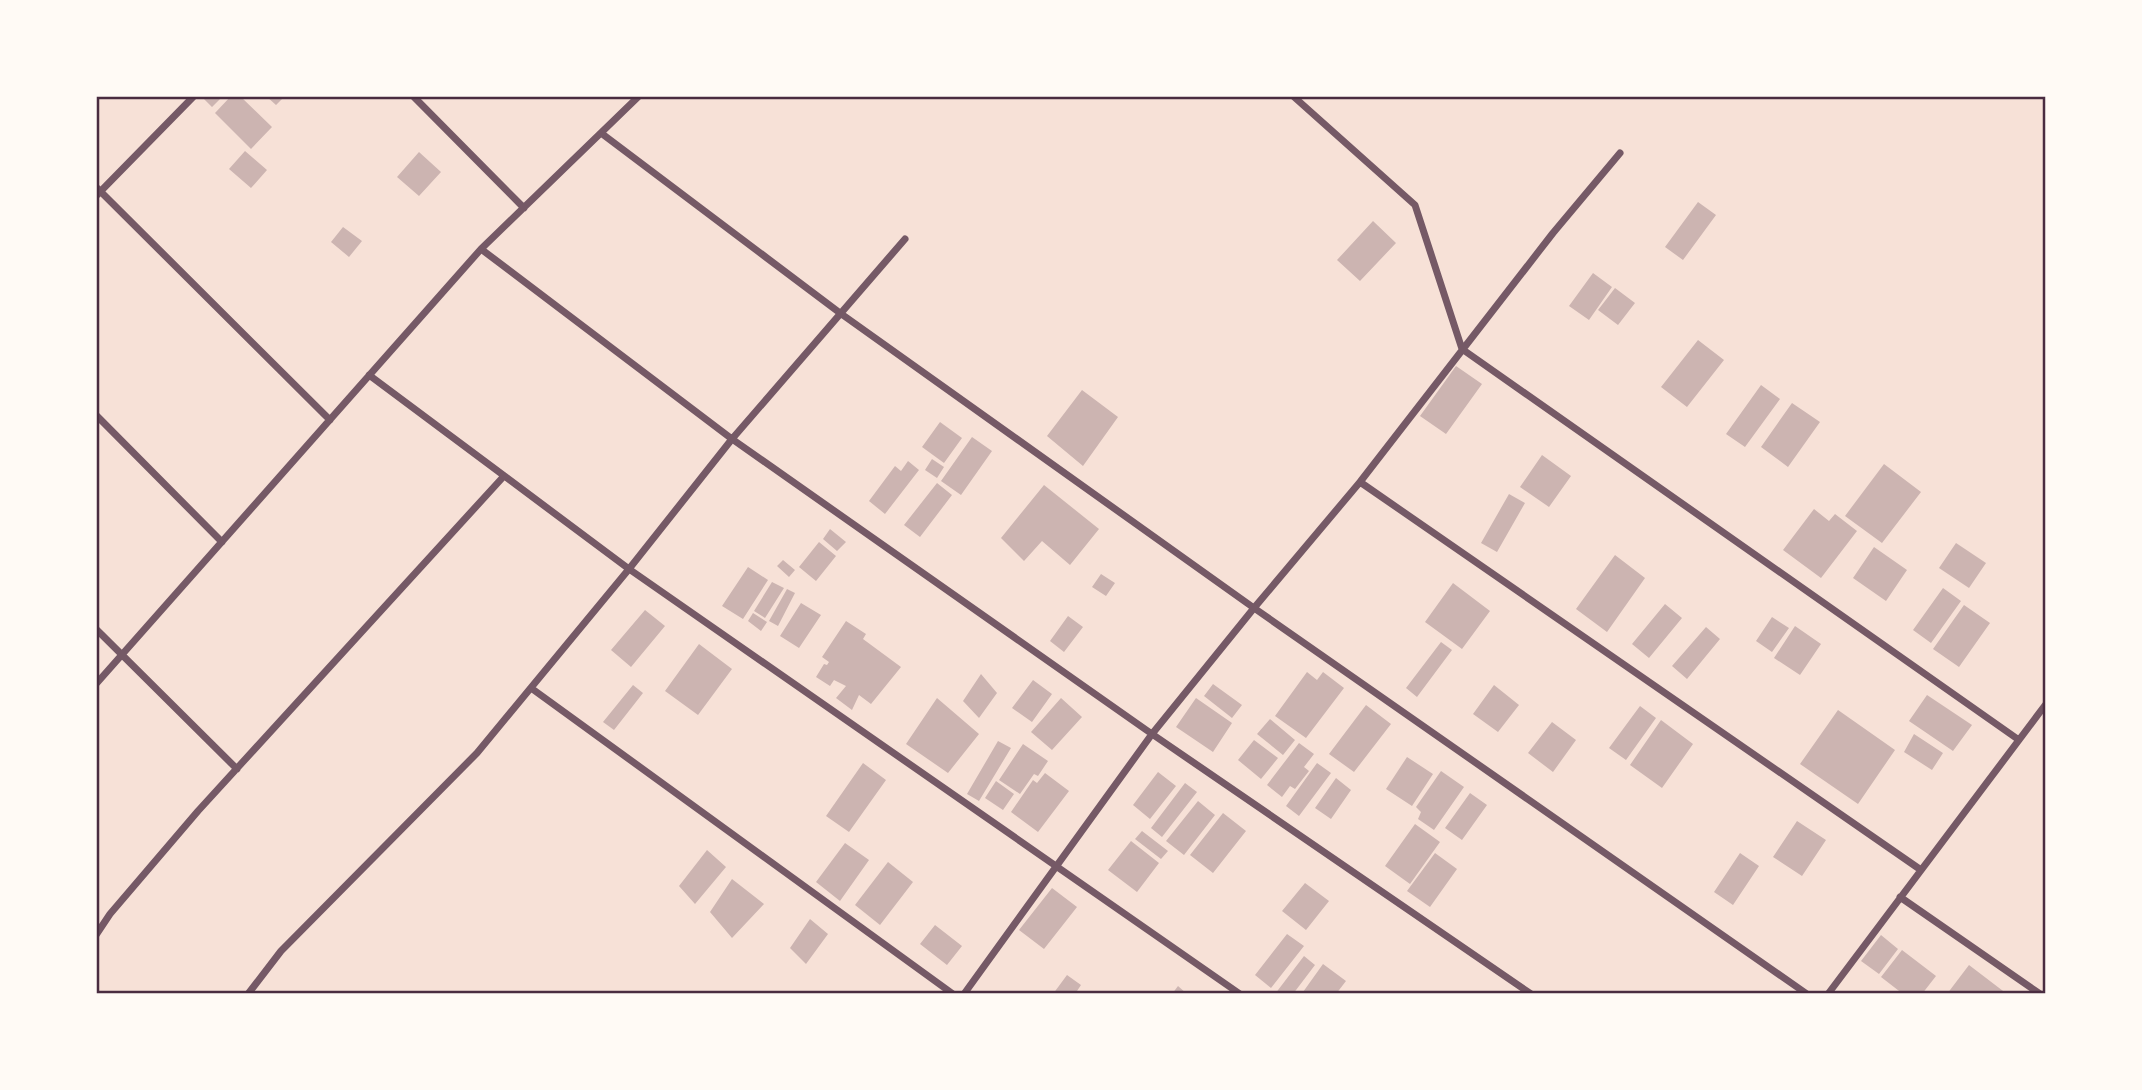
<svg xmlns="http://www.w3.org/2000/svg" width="2142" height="1090" font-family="'Times New Roman',serif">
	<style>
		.building { fill: #ccb4b1 }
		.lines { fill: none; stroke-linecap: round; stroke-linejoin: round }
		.minor { stroke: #755966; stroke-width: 7 }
		.neatline { fill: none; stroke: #4a2c40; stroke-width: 2.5 }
	</style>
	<rect width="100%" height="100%" fill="#f7e1d7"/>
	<!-- building -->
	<path class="building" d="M205,96H223L212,107L203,98Z
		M231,96H240L272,127L251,149L215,113Z
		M266,96H285L276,105Z
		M245,151L267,170L251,188L229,169Z
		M419,152L441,172L419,196L397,177Z
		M1698,202L1716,215L1683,260L1665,247Z
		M1373,221L1396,243L1360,281L1337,260Z
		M343,227L362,241L349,257L331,242Z
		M1593,273L1612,287L1589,320L1569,306Z
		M1615,288L1635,303L1618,325L1598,310Z
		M1698,340L1724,360L1687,407L1661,387Z
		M1456,366L1482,384L1446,434L1420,416Z
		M1761,385L1780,399L1745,447L1726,434Z
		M1082,390L1118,417L1083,466L1047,436Z
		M1792,403L1820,422L1788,467L1761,447Z
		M940,422L962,438L944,463L922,447Z
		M972,437L992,451L961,495L941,481Z
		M1542,455L1571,476L1549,507L1520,487Z
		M932,459L944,467L937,478L925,470Z
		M908,461L919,470L885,514L869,501L895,466L901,471Z
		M1884,464L1921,492L1882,543L1845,516Z
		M937,483L952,495L920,537L904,525Z
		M1044,485L1099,529L1070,565L1042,541L1024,561L1001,538Z
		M1509,494L1525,503L1497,552L1481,543Z
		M1814,509L1829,521L1835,514L1857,531L1821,578L1783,550Z
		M830,529L846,542L837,551L823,539Z
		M819,542L836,556L816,581L799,567Z
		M1956,543L1986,563L1969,588L1939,568Z
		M1874,547L1907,570L1886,601L1853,578Z
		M1615,555L1645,578L1607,632L1576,609Z
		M783,560L795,570L789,577L777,566Z
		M748,567L768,580L743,619L722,606Z
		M1101,574L1115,583L1106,596L1092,587Z
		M772,582L784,588L765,618L754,611Z
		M1453,583L1490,611L1462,649L1425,622Z
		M1943,588L1961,601L1931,643L1913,630Z
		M787,589L795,593L778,626L769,621Z
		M801,603L821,615L799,648L780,636Z
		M1665,604L1682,618L1649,658L1632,644Z
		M1964,605L1990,623L1959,667L1933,649Z
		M645,610L665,626L631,667L611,650Z
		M753,613L767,622L761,631L748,621Z
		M1068,616L1083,627L1064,652L1050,641Z
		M1772,617L1789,628L1772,652L1756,641Z
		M846,621L866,634L863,639L901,667L871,704L859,695L852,710L836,698L846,686L834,680L830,686L816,677L824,664L827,665L829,662L822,657Z
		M1795,626L1821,644L1800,675L1774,658Z
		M1706,627L1720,639L1687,679L1672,666Z
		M1441,642L1452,650L1417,697L1406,688Z
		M699,644L732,669L698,715L665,691Z
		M1307,672L1317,680L1323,672L1344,688L1306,738L1275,716Z
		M981,674L997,693L979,718L963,701Z
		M1033,680L1052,694L1032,722L1012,708Z
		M1213,684L1242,705L1232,718L1204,696Z
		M633,685L643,693L614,730L603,722Z
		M1494,685L1519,705L1498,732L1473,714Z
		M1927,695L1972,725L1953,751L1909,721Z
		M937,698L979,734L948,773L906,744Z
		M1061,698L1082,717L1052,750L1031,732Z
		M1196,698L1232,723L1213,752L1176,727Z
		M1366,705L1391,724L1354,772L1329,754Z
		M1640,706L1656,718L1626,760L1609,748Z
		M1838,710L1895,750L1858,804L1800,764Z
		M1270,719L1295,740L1283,755L1257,734Z
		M1661,720L1693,744L1662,788L1630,765Z
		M1552,722L1576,740L1553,772L1528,753Z
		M1914,734L1943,753L1932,770L1904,752Z
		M1254,740L1278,758L1261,779L1238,760Z
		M998,741L1011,748L979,801L967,794Z
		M1299,743L1314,754L1304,767L1309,771L1295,789L1290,786L1282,797L1267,785Z
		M1023,744L1048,761L1038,776L1034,774L1020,794L999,780Z
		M1407,757L1433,774L1412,806L1386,789Z
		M863,763L886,780L849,832L826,816Z
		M1317,763L1331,773L1299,816L1286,806Z
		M1441,771L1464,787L1434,830L1418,819L1421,812L1416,807Z
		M1158,772L1176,786L1150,819L1133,805Z
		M1045,773L1069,791L1038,832L1011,812L1033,780L1037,783Z
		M1336,778L1351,790L1331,819L1315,808Z
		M996,781L1014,794L1003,810L985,798Z
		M1185,783L1197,792L1162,837L1151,828Z
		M1470,793L1487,805L1462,840L1445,828Z
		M1198,801L1215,815L1184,855L1166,841Z
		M1223,813L1246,831L1213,873L1190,855Z
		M1797,821L1826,840L1802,876L1773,857Z
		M1415,824L1440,842L1410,884L1385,866Z
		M1142,831L1168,851L1161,859L1135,839Z
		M1131,841L1159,863L1137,892L1108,870Z
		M845,843L869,860L840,901L816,882Z
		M707,850L726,867L695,904L679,886Z
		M1435,853L1457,869L1430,907L1407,891Z
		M1740,853L1759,866L1733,905L1714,892Z
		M888,862L913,882L880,925L855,905Z
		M732,879L764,904L732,938L710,912Z
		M1305,883L1329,901L1306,930L1282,911Z
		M1052,888L1077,907L1044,949L1019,930Z
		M810,919L828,934L806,964L790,948Z
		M935,925L962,946L947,965L920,944Z
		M1287,934L1304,946L1271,988L1255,975Z
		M1881,935L1898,949L1879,974L1861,961Z
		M1902,950L1936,976L1922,994H1903L1881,977Z
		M1304,956L1315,965L1293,994H1275Z
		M1323,964L1346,981L1336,994H1305L1303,992Z
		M1969,965L2007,994H1947Z
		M1067,975L1081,985L1075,994H1053Z
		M1178,986L1187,994H1172Z"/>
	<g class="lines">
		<!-- minor -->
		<path class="minor" d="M413,96L524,208
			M1293,96L1415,205L1462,349L2019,740
			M601,133L840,313L1254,608L1807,994
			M96,187L330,420
			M96,196L194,96
			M481,249L732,439L1152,734L1531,994
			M369,375L629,569L1240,994
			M96,415L222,542
			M1360,482L1921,870
			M96,629L237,769
			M96,684L481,249L639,96
			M531,688L953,994
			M1900,897L2040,994
			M96,935L110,914L198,811L504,476
			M248,994L281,951L477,753L629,569L732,439L905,239
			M964,994L1152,734L1254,608L1360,482L1553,233L1620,153
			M1828,994L2046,704"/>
	</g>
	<!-- border -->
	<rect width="2142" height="1090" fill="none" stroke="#fffaf5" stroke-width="196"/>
	<rect x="98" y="98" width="1946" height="894" class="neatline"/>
</svg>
